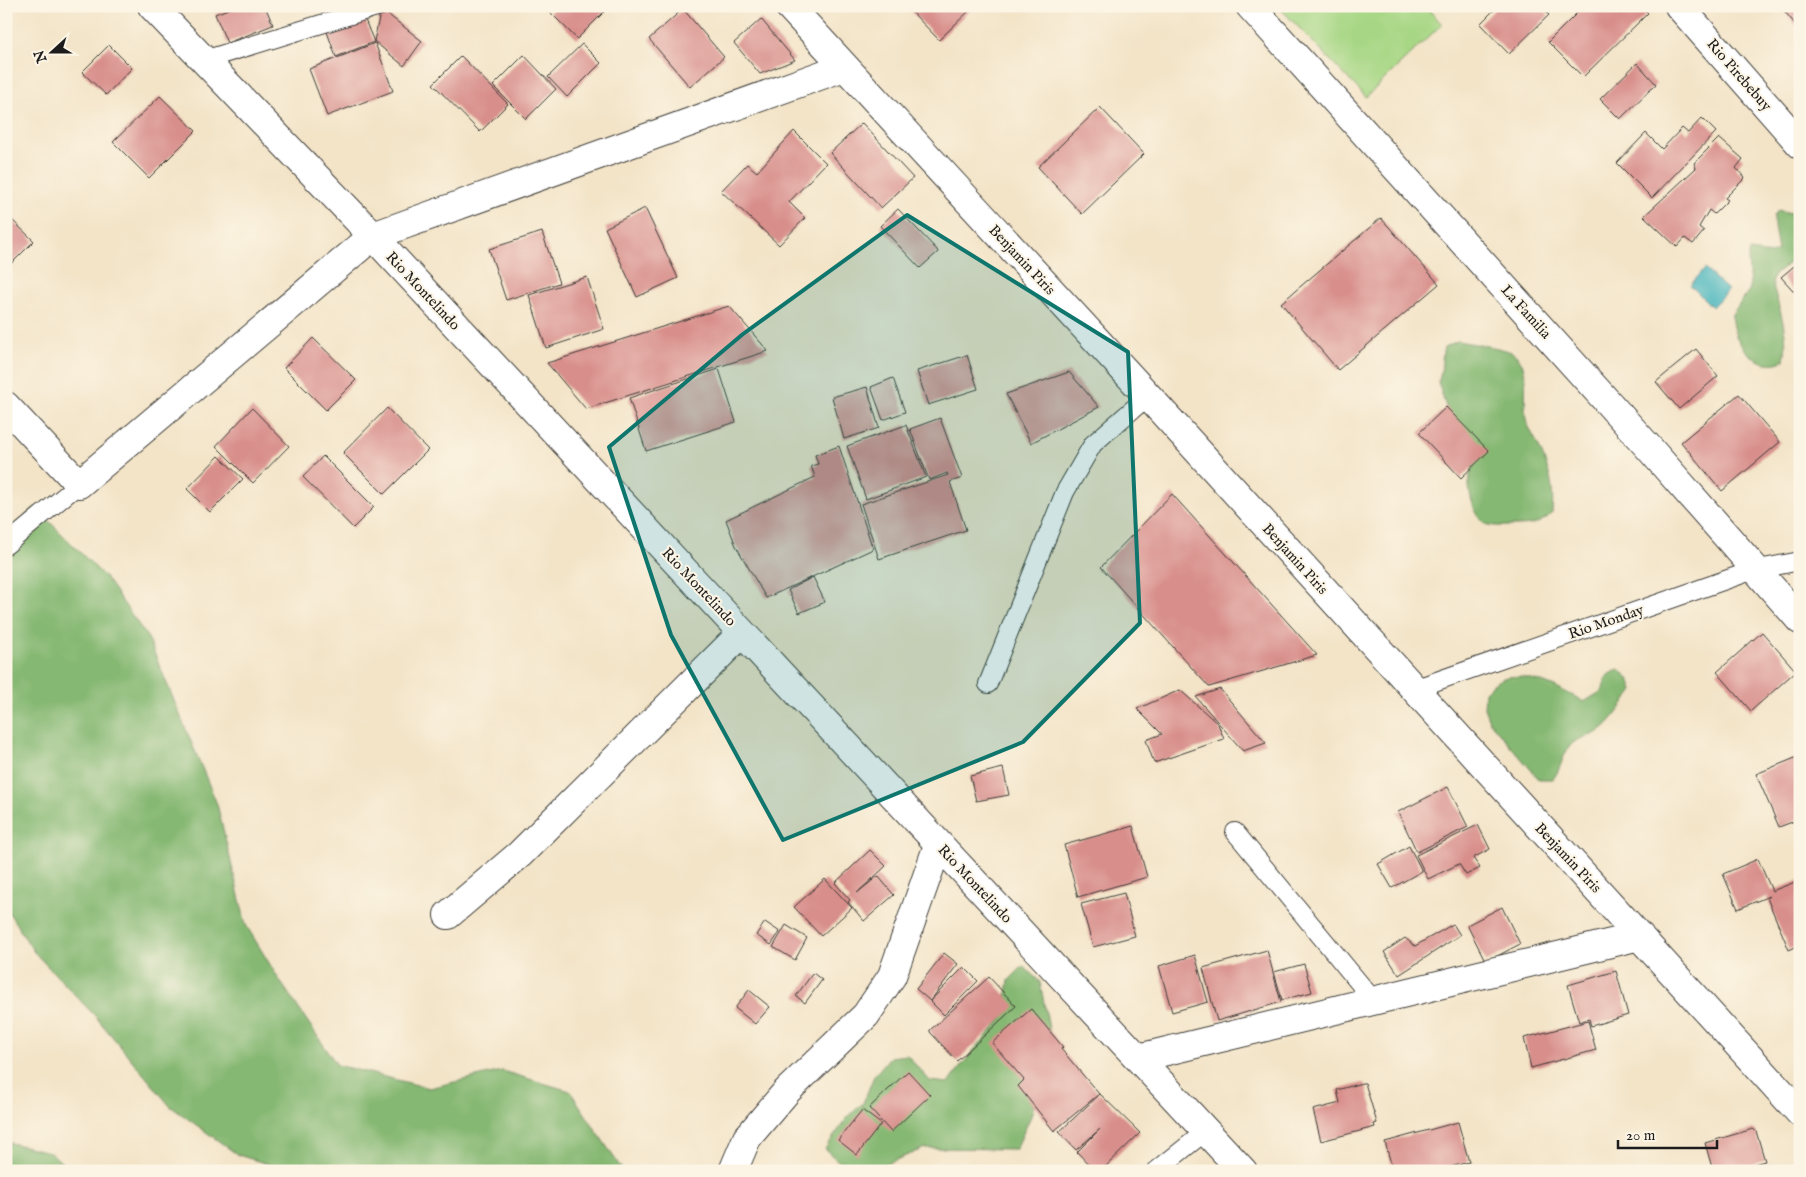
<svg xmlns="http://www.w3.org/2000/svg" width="1806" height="1177" font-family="'IM FELL English',serif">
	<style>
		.green { fill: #a7d785; stroke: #627a50 }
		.forest { fill: #85b872; stroke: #506a47 }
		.water { fill: #43b3bc; stroke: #30686c }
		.building { fill: #d88e8b }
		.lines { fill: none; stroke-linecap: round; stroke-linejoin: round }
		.lane-casing { stroke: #3c3a36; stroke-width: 20 }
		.street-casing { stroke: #3c3a36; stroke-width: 30 }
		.lane { stroke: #fff; stroke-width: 18 }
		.street { stroke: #fff; stroke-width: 28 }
		.marked { fill: #0f766e; fill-opacity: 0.2; stroke: #0f766e; stroke-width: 4; stroke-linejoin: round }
		.labels { text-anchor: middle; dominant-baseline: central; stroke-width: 4; stroke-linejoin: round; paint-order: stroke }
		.street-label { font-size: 15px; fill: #1c1c1c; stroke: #fcf5e5 }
	</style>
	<rect width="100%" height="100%" fill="#fcf5e5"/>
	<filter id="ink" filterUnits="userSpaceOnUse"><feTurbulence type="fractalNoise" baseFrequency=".02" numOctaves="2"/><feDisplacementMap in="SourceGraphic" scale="10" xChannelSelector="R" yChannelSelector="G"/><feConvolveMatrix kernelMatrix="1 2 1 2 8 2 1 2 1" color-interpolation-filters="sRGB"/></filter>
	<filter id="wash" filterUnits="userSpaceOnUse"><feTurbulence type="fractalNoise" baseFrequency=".0096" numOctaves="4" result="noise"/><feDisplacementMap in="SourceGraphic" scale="20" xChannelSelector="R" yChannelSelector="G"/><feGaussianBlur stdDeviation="1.12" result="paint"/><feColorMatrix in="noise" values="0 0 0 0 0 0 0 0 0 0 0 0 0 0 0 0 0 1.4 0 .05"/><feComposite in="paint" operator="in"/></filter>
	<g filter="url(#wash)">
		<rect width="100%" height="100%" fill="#f3e4c8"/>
		<!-- green -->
		<path class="green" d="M1278,6H1425L1442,24L1366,97Z"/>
		<!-- forest -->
		<path class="forest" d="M1800,208V255L1775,274L1772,281C1778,307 1790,333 1784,360C1758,375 1729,339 1732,314L1750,290L1748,258L1750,251L1771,254L1778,251L1774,227V216L1778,210L1791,213Z
			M1458,341C1471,344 1503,347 1513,353C1533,366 1522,400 1526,419C1528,427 1533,435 1537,443C1548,466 1555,487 1552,513C1540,525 1530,526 1513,526C1505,526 1494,527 1486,524C1475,518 1468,492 1469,481C1470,472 1474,464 1478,456L1447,410L1438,382C1443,372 1441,358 1444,347Z
			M35,507L105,577L148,638L217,804L246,925L280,981L337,1065L429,1088L502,1071L570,1091L623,1171H291L238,1155L170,1106L96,1017L34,952L6,908V532Z
			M1619,669L1629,678L1633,691C1622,705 1613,722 1598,732C1590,737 1576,738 1570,746C1562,756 1561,769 1553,779H1539L1489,721L1484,708L1485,692C1492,685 1498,679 1507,677C1529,673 1566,691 1584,702L1602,691L1607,676Z
			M1023,966L1040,982L1051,1039L1031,1116L1016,1149L925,1148L869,1171H849L825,1149L847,1118L863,1103L874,1076L890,1057L907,1055L930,1081L948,1083L973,1051L1003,1018L1009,980Z
			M6,1142L50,1152L71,1171H6Z"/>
		<!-- water -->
		<path class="water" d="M1705,269L1728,290L1712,307L1690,285Z"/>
		<g id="blocks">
			<!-- building -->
			<path class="building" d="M236,6H265L273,25L227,43L215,14Z
				M556,6H610L577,39L550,12Z
				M906,6H970L972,8L939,40Z
				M1498,6H1540L1549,15L1509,54L1480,24Z
				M1584,6H1641L1648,13L1583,77L1548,42Z
				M1780,6H1800V30Z
				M381,9L422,41L404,66L374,41Z
				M683,9L724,57L690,87L649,39Z
				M363,15L374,42L336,57L326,29Z
				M761,19L795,60L760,74L734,43Z
				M375,43L393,91L327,116L309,69Z
				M582,44L601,63L567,97L548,77Z
				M109,45L132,68L106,95L82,72Z
				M524,55L556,89L526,119L493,86Z
				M461,56L508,104L480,132L433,84Z
				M1637,63L1656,84L1620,119L1600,99Z
				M160,96L196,131L149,178L113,142Z
				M1100,107L1144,154L1082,214L1038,167Z
				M1702,118L1716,132L1652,198L1617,163L1646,133L1662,149L1682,128L1688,133Z
				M862,123L913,178L881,208L830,153Z
				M794,131L826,163L789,202L805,218L779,245L721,191L747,164L757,172Z
				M1719,138L1743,159L1736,168L1745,178L1725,198L1728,200L1714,214L1709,210L1699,227L1704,231L1693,244L1685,238L1677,247L1644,216L1696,168L1694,163Z
				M645,208L678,278L637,297L605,228Z
				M898,209L937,250L938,252L920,268L880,226Z
				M10,218L34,241L6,269V222Z
				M1381,218L1439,284L1338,370L1281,303Z
				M542,232L559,283L506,300L489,249Z
				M1800,261V298L1781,277Z
				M587,277L604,329L546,348L529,295Z
				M729,306L768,351L586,409L547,363Z
				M313,338L356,380L326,410L284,368Z
				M1696,349L1718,376L1679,409L1656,382Z
				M967,355L978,389L928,405L917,371Z
				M719,369L736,422L646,451L629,398Z
				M1069,372L1099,407L1031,443L1006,394Z
				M893,378L905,412L883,420L871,387Z
				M867,387L879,428L844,439L832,397Z
				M1739,394L1780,442L1722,491L1681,442Z
				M1446,407L1489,451L1461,478L1419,433Z
				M252,408L289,446L253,483L216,446Z
				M387,408L428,450L384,494L343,453Z
				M940,418L962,478L950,482L966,530L879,559L861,504L948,475L947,473L929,480L910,429Z
				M906,425L926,477L866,499L847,446Z
				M839,446L873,549L766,598L736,546L726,520L815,477L811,466L818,464L815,455Z
				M219,456L243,479L210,512L187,489Z
				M323,456L374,507L353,528L303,477Z
				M1172,494L1317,655L1209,687L1101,567Z
				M813,577L825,602L799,613L788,590Z
				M1762,632L1796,671L1751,711L1717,672Z
				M1220,689L1266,743L1243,751L1196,697Z
				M1180,690L1218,724L1224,739L1154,763L1146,740L1162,734L1137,709Z
				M1800,756V819L1779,827L1756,774Z
				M1003,768L1009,795L976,801L970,776Z
				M1448,787L1468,827L1417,852L1398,812Z
				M1478,825L1490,849L1473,858L1480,868L1466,875L1459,864L1428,879L1416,855Z
				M1133,826L1147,877L1078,897L1064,845Z
				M1409,846L1422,871L1392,888L1378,864Z
				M870,850L886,866L857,893L878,876L894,895L864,921L848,902L850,900L835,883Z
				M1758,859L1772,891L1800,880V945L1789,950L1767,898L1769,896L1738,909L1723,874Z
				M825,879L852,908L821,936L794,907Z
				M1124,893L1135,936L1093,947L1081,904Z
				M1502,907L1520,944L1486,962L1467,925Z
				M765,922L780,932L771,945L756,935Z
				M1453,924L1460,935L1399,975L1384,952L1405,938L1415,946Z
				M786,925L807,938L795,960L773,947Z
				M1267,950L1281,1002L1217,1021L1203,968Z
				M944,953L958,964L930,1001L916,989Z
				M1195,955L1208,1002L1172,1012L1159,966Z
				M1304,964L1312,992L1282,1000L1274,972Z
				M964,967L978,981L944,1015L930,1001Z
				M1616,971L1628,1015L1591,1026L1589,1019L1579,1022L1568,985Z
				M813,973L822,980L805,1003L796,996Z
				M989,977L1016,1006L957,1061L930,1032V1030Z
				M749,990L770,1007L755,1024L735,1008Z
				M1031,1009L1063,1047L1061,1049L1099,1094L1054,1131L1018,1086L1024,1080L992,1043Z
				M1588,1021L1596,1050L1531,1068L1524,1038Z
				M908,1071L930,1095L891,1132L869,1108Z
				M1362,1083H1365L1377,1123L1374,1124L1375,1127L1321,1141L1313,1110L1340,1103L1337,1090Z
				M1100,1094L1140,1133L1101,1171H1095L1077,1152L1100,1129L1076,1150L1059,1132Z
				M862,1110L881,1124L857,1155L838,1140Z
				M1458,1122L1469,1162L1436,1171H1393L1385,1142Z
				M1753,1129L1756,1131L1765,1161L1729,1171H1713L1705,1143Z
				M1772,1164L1774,1171H1750V1170Z"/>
		</g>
	</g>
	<g filter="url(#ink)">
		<use href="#blocks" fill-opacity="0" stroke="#3c3a36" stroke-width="1"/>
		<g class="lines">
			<defs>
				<path id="lane" d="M204,60L380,6
					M6,545L79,484
					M988,684L1065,492L1093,444L1148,396
					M1414,689L1754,570L1800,561
					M1235,832L1374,1001
					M1156,1171L1206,1131"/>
				<path id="street" d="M152,6L373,236L1243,1171
					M789,6L1148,396L1800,1113
					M1250,6L1650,449L1800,620
					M1679,6L1800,144
					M6,406L79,484L373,236L844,67
					M448,915L520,854L742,633
					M1138,1058L1640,936
					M733,1171L747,1138L787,1091L866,1015L892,976L938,845"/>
			</defs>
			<!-- lane casing -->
			<use href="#lane" class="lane-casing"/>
			<!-- street casing -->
			<use href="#street" class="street-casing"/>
			<!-- lane -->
			<use href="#lane" class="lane"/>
			<!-- street -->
			<use href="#street" class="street"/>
		</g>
	</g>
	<!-- marked area -->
	<path class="marked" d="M907,215L1128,352L1140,623L1023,742L783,840L671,635L609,447L743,334Z"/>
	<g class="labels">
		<!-- street labels -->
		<g class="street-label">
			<text transform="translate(1739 75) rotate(49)">Rio Pirebebuy</text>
			<text transform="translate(1022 260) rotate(47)">Benjamin Piris</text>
			<text transform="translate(423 291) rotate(47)">Rio Montelindo</text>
			<text transform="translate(1526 312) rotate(48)">La Familia</text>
			<text transform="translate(1295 559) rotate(48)">Benjamin Piris</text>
			<text transform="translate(699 587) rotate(47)">Rio Montelindo</text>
			<text transform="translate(1606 622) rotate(-19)">Rio Monday</text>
			<text transform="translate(1568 858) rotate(47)">Benjamin Piris</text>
			<text transform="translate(975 884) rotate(47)">Rio Montelindo</text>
		</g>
	</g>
	<!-- margin -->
	<rect width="1806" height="1177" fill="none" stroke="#fcf5e5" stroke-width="25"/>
	<!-- north arrow -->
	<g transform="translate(52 52) rotate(249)" stroke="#fcf5e5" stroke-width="4" paint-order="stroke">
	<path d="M0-4L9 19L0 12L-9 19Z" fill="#1c1c1c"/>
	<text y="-8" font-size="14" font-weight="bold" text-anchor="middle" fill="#1c1c1c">N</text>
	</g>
	<!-- scale -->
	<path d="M1618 1140v8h99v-8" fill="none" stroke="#1c1c1c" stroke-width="2.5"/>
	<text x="1626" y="1140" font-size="15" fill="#1c1c1c" stroke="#fcf5e5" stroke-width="4" paint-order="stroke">20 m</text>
</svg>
